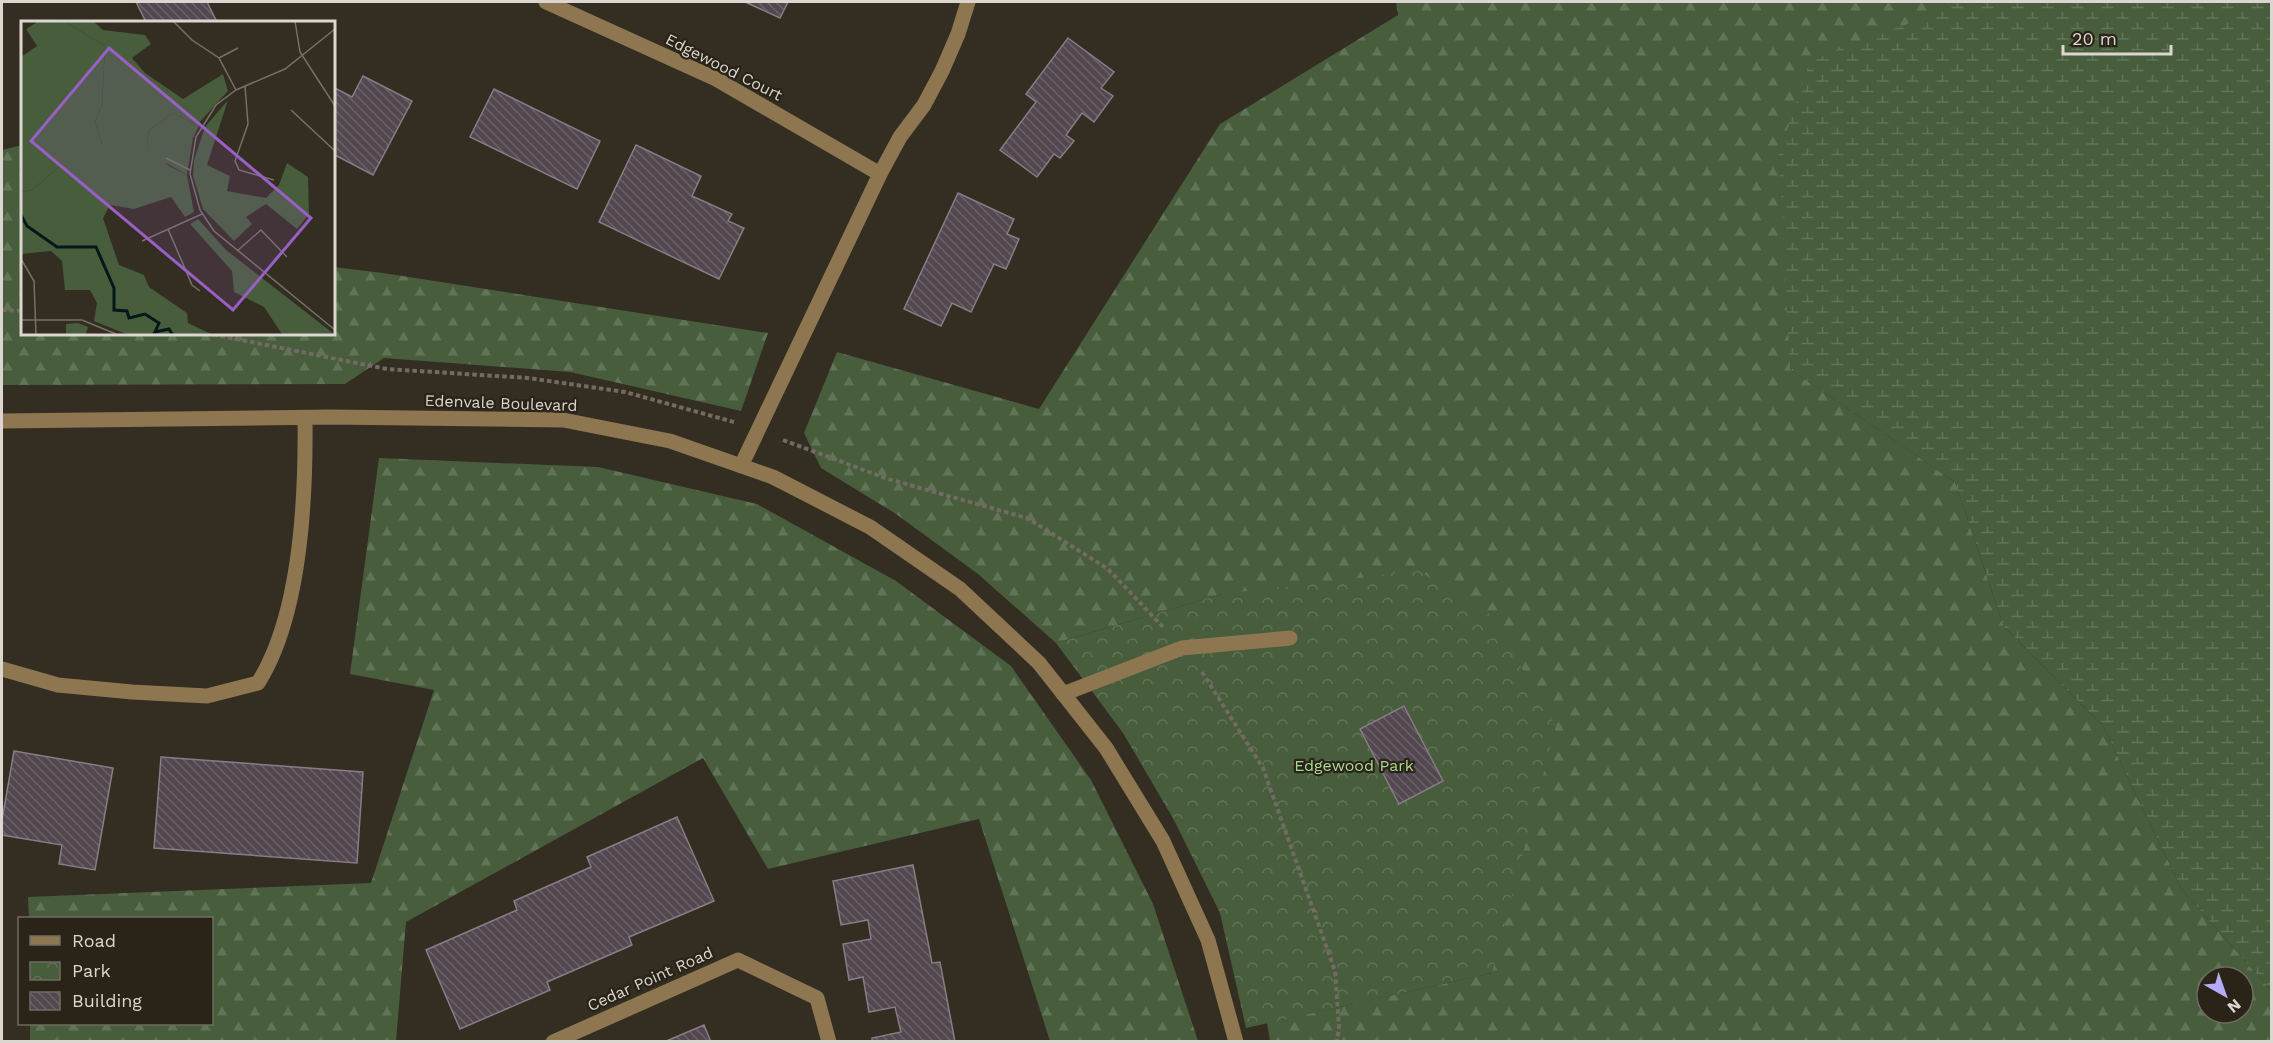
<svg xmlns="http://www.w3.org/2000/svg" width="2273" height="1043" font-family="'Work Sans',sans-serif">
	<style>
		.forest { fill: url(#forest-firs); fill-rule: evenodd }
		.wetland { fill: url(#wetland-marsh) }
		.park { fill: url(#park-crowns) }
		.building { fill: url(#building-back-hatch); stroke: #897c86; stroke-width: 1.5 }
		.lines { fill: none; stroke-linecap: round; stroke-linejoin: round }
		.path { stroke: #716b62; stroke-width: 4; stroke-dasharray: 4.5 3; stroke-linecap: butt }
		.minor { stroke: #8d7650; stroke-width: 15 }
		.labels { text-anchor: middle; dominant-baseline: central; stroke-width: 4.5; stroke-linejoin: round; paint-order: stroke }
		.street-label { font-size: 16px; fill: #dbd7d0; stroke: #292318 }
		.park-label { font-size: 16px; fill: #a8d793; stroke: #292318 }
		.inset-river { fill: none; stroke: #02181a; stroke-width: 3 }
		.inset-road { fill: none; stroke: #767168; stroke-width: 1.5 }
		.view { fill: #985fc4; fill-opacity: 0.15; stroke: #985fc4; stroke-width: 3 }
		.inset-edge { fill: none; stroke: #dbd7d0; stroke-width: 3 }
	</style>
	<defs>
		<pattern id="forest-firs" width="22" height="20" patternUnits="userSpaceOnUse" patternTransform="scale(1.5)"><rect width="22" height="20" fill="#475d3c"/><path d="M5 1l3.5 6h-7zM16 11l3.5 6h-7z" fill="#617457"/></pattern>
		<pattern id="wetland-marsh" width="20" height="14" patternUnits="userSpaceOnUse" patternTransform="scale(1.5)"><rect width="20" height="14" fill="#475d3c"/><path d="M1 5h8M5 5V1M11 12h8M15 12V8" fill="none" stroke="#617457"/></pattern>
		<pattern id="park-crowns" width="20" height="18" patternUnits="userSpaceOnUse" patternTransform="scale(1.5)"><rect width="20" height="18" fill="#475d3c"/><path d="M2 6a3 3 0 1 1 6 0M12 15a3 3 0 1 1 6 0" fill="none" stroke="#617457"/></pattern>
		<pattern id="building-back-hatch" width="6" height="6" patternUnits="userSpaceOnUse" patternTransform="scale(1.5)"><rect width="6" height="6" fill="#534750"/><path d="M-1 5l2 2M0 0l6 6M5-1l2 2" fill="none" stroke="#6b6168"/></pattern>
	</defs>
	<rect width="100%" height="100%" fill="#332d22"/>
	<!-- forest -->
	<path class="forest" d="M1396,2H1946L1945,10L1790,369L1955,482L2004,627L2103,726L2182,890L2271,990V1041H1270L1267,1023L1492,973L1222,594L1056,643L978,574L896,514L821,468L804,433L837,352L1039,409L1220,124L1398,15ZM2207,977H2243V1013H2207Z
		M22,145V333H333V267L383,273L768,333L741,411L570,372L384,358L345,384L2,385V150Z
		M379,458L598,467L757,504L896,581L1011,666L1091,780L1153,904L1198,1041H1050L979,819L768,869L703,758L406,922L396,1041H30V1024H212V918H29L28,897L371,883L434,690L350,674Z"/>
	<!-- wetland -->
	<path class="wetland" d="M1946,2H2271V990L2182,890L2103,726L2004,627L1955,482L1790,369L1779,154L1810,61L1944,10Z"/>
	<!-- park -->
	<path class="park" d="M1419,571L1490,614L1556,726L1492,973L1246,1028L1220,913L1174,820L1123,733L1056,643L1222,594Z"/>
	<!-- building -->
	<path class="building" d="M136,2H207L217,22H146Z
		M745,2H788L780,18Z
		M1068,38L1114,72L1101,88L1113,96L1094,122L1082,113L1066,135L1074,141L1060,158L1054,154L1037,177L1000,150L1036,102L1026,94Z
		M363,76L412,101L373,175L333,154V87L352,97Z
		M494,89L600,141L577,189L470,137Z
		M636,145L701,176L692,196L732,214L728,221L744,228L719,279L599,222Z
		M958,193L1014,219L1007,234L1019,239L1006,269L994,264L971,312L952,303L941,326L904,309Z
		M1404,706L1443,781L1399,804L1360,729Z
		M14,751L113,768L95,870L59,864L62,845L2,835V820Z
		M161,757L363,772L357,863L154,848Z
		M677,817L714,901L629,937L632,945L547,982L550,990L460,1029L426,950L517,910L514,901L591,867L587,857Z
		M913,865L932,963L940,962L955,1042H872V1038L901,1032L895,1007L869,1012L863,977L849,980L843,944L871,939L868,920L841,925L833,881Z
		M704,1025L711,1042H664Z"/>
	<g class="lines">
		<!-- path -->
		<path class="path" d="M2,310L22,311
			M206,333L387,369L528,378L625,392L734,422
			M783,440L888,479L1027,518L1108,569L1164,628
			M1202,672L1263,768L1335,971L1339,1026L1337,1042"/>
		<!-- minor -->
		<path class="minor" d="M546,2L716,79L880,174
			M2,421L331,417L563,420L670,441L773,477L870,527L960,589L1039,663L1106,748L1163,841L1208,940L1236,1042
			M741,466L880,174L900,137L924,105L942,71L958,34L968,2
			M2,669L58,685L132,692L207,696L258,683C301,615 306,497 305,418
			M1063,694L1182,648L1290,638
			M553,1042L738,960L817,998L829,1042"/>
	</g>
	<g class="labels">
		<!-- street labels -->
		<g class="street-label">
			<text transform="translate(724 67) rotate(27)">Edgewood Court</text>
			<text transform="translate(501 403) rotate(2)">Edenvale Boulevard</text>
			<text transform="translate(650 979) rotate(-24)">Cedar Point Road</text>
		</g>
		<!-- park labels -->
		<g class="park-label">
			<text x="1354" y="765">Edgewood Park</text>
		</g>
	</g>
	<!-- overview -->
	<g transform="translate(21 21)">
		<rect width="314" height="314" fill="#332d22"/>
		<path d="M18,0H72L82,9L124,14L130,23L111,37L124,52L162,78L202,53L207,70L176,104L152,92L128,109L126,124L148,145L166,154L173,191L164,196L150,176L113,188L89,184L82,197L98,244L123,254L128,266L166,292L167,302L190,313H105L73,300L76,282L69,269H44L41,240L30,230L0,233V171L11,169L40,144L81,123L74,101L81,84L84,25L46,2H37L16,25L5,8ZM207,79L186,144L209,155L206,170L245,177L258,164L266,142L287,156L288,193L276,208L245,183L225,196L231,203L213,220L182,188L172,155L173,139L184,106ZM177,198L205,229L313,313H261L243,286L213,271L211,250L169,203ZM57,302L67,306L65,313H45V303Z" fill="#475d3c"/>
		<path d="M37,2H46L84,25L81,84L74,101L81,123L56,149L40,144L11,169L0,171V36L16,25L24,9Z" fill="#475d3c"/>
		<path d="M152,92L178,105L172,117L166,154L129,133L126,124L128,109Z" fill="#475d3c"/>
		<path class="inset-river" d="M0,194L6,205L36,226H75L93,267V289L106,290L108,297L124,293L138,302L134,311L148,308L151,313"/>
		<path class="inset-road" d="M152,0L171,19L198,37L215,69M274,0L279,31L314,85M314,8L264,48L215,69L195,84L175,116L169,153L179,189L193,210L314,309M198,37L217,27M224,65L227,103L214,140L218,149L253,159M270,89L314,130M145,137L169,149M147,208L171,264L179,270M121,220L181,193M216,230L240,209L266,236M0,238L13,260L15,313M0,299H61L95,313"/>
		<path class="view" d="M88,27L290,197L212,289L10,120Z"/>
		<rect width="314" height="314" class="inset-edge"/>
	</g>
	<!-- border -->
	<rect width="2273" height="1043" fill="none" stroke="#dbd7d0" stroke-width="6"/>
	<!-- legend -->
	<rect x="18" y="917" width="195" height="108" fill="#292318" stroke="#706b62" stroke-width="1.5"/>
	<rect x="30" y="936" width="30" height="9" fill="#8d7650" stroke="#706b62" stroke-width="1.5"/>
	<text x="72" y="947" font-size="18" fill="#dbd7d0">Road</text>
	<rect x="30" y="962" width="30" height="18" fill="url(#park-crowns)" stroke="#706b62" stroke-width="1.5"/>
	<text x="72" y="977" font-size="18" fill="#dbd7d0">Park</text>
	<rect x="30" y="992" width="30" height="18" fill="url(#building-back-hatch)" stroke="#706b62" stroke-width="1.5"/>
	<text x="72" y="1007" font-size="18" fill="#dbd7d0">Building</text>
	<!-- north arrow -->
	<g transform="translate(2225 995) rotate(140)"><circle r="28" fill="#292318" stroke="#706b62" stroke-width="1.5"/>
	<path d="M0-4.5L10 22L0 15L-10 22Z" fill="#b6abf8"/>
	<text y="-9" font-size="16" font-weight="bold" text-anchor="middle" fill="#dbd7d0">N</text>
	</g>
	<!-- scale -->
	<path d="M2063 45v9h108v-9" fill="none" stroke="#dbd7d0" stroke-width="3"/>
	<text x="2072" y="45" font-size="18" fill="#dbd7d0" stroke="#292318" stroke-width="4.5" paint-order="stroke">20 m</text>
</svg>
